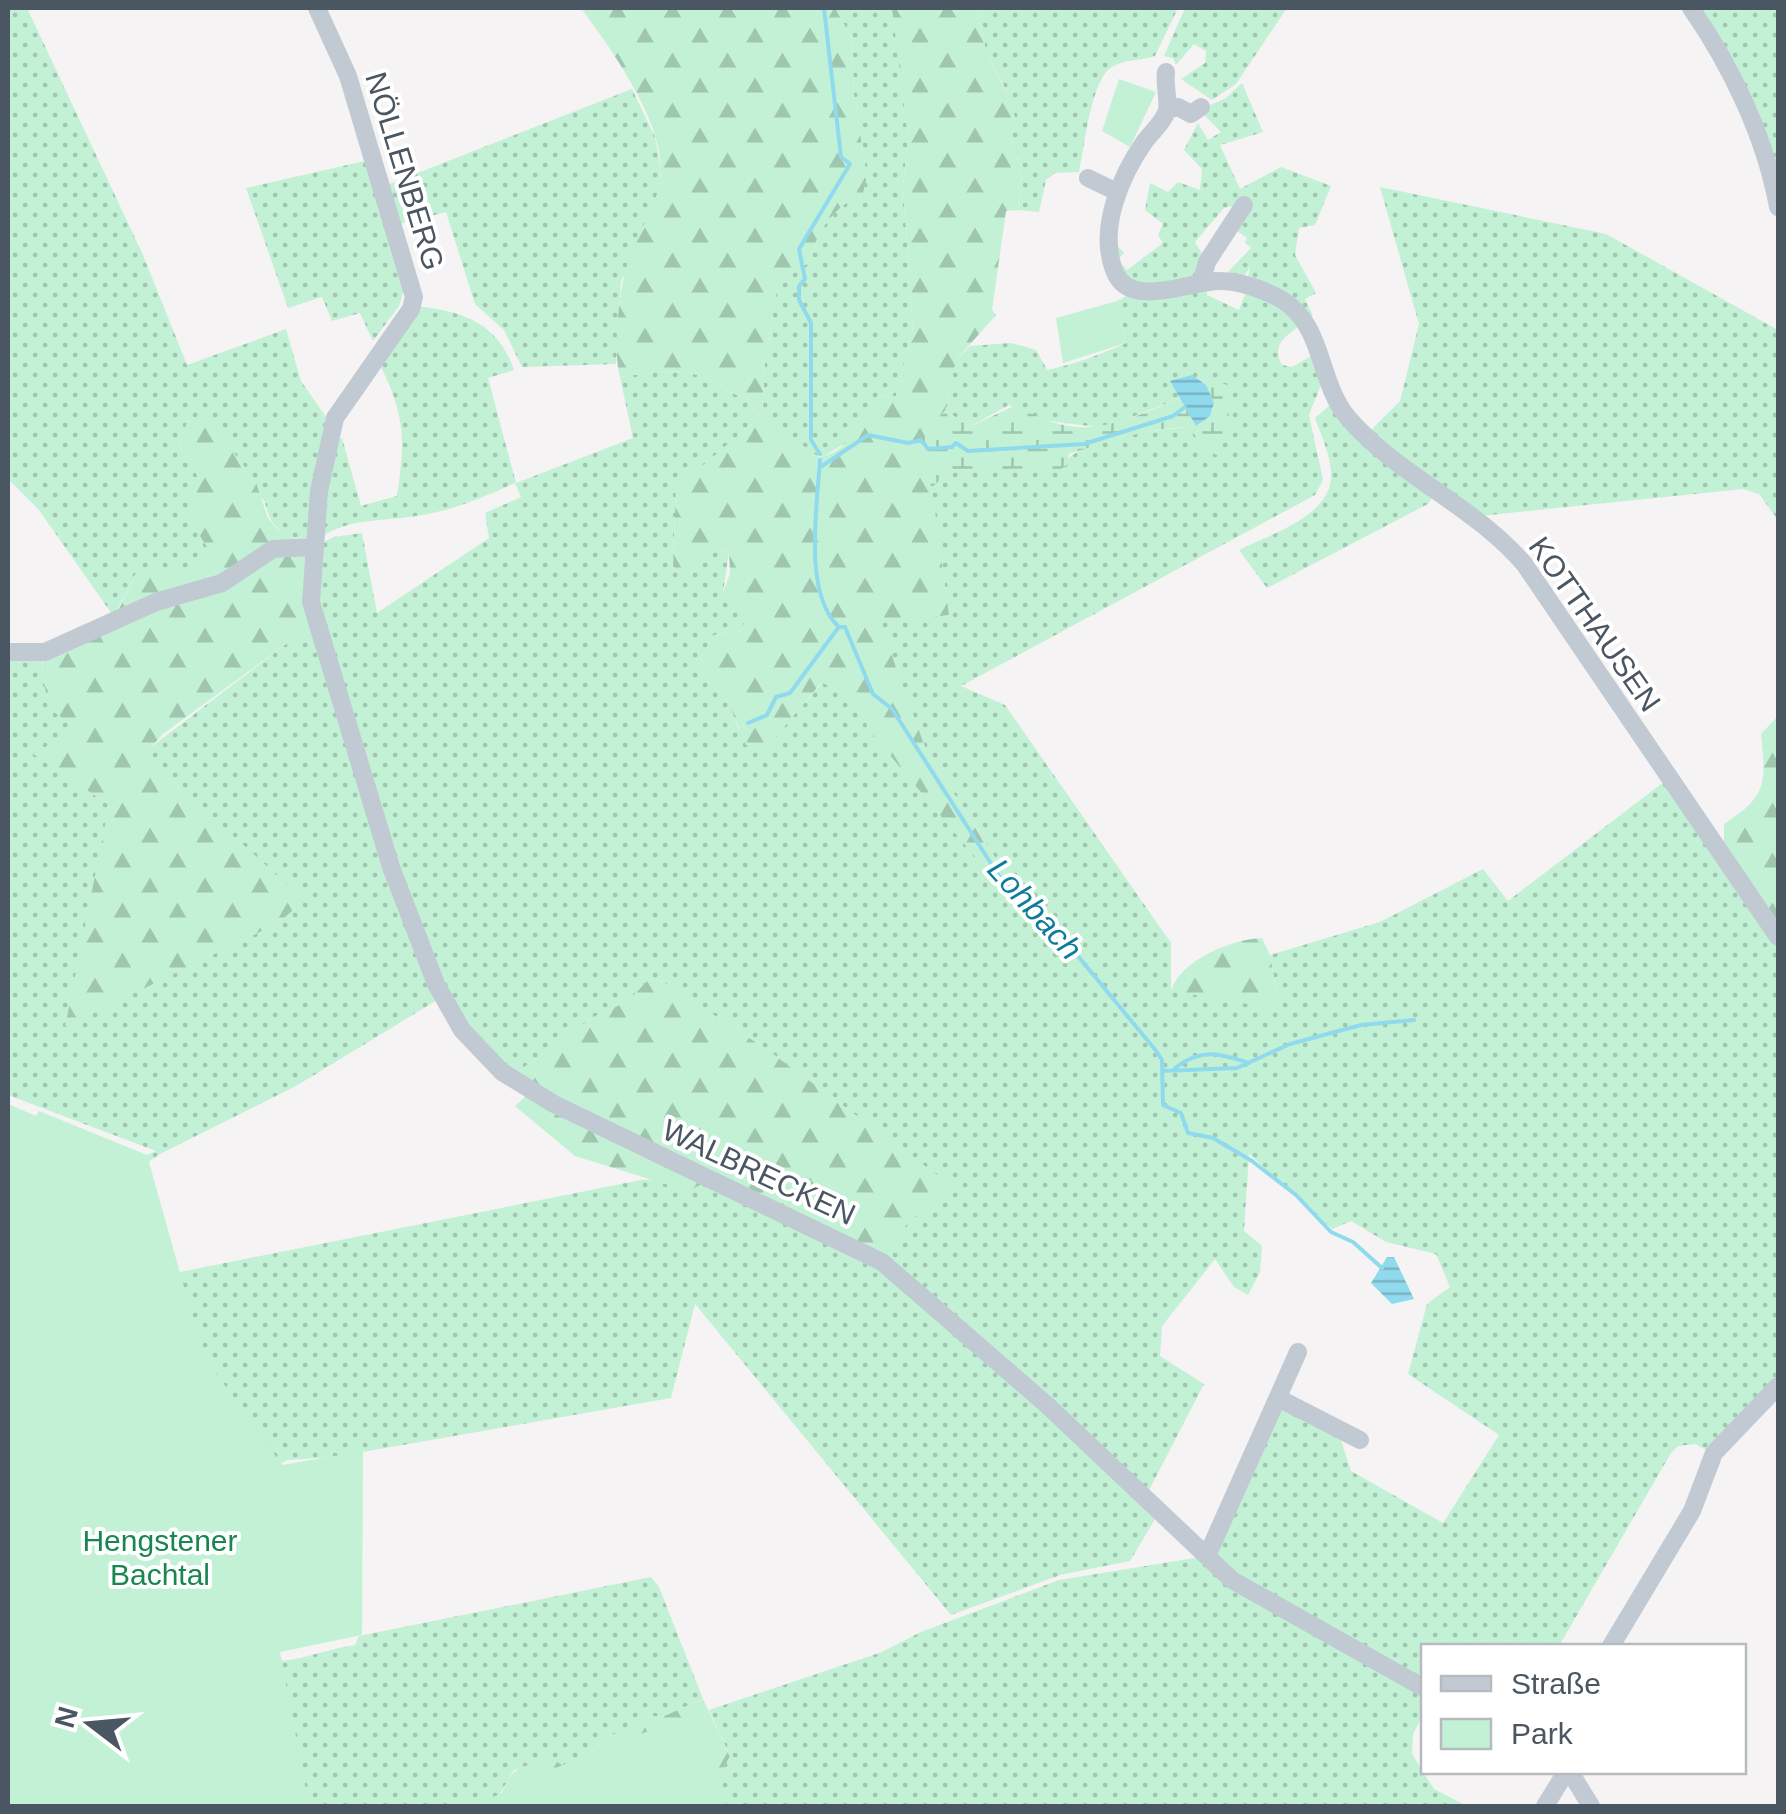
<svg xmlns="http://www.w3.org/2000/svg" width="1786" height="1814" font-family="Helvetica,sans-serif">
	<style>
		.grass { fill: url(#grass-dots); fill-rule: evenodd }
		.forest { fill: url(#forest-firs) }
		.wetland { fill: url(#wetland-marsh) }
		.green { fill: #c3f1d5 }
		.water { fill: url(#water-rules) }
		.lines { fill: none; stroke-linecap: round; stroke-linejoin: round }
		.stream { stroke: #90daee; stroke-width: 4 }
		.minor { stroke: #c1cad2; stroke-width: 18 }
		.labels { text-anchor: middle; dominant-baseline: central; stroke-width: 8; stroke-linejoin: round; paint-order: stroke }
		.street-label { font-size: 30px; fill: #4a5661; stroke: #fff }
		.park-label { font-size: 30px; fill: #17864f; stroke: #fff }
		.water-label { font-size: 32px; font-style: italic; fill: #0c7c9b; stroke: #fff }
	</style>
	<defs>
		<pattern id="grass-dots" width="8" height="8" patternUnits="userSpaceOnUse" patternTransform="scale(2.5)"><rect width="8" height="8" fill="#c3f1d5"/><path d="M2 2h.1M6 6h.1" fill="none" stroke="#a0c6b0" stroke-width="1.8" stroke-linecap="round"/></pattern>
		<pattern id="forest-firs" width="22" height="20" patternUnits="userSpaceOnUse" patternTransform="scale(2.5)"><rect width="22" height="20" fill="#c3f1d5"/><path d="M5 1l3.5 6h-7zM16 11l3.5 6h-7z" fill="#a0c6b0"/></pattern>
		<pattern id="wetland-marsh" width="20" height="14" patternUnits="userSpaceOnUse" patternTransform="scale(2.5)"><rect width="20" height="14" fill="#c3f1d5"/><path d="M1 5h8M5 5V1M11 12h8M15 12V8" fill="none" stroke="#a0c6b0"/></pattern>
		<pattern id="water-rules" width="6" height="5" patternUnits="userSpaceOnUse" patternTransform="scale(2.5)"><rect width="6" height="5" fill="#90daee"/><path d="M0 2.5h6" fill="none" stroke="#78b4c4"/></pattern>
	</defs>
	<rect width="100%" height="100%" fill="#f5f3f3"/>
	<!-- grass -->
	<path class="grass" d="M8,8H27L143,255L187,365L286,329L301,381L326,417L312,490L311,537C285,543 269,525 265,502L188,420L179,446L200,480L198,491L212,555L193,571H137L114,617L39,510L8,479Z
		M835,8H892L894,14L908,138L903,187L913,327L896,396L877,397L847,442L823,457L810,454L762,416L765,359L779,278L807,264C818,230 830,210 863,193L867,177L854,95L852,39Z
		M976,8H1178L1155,56C1141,61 1120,59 1108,70C1091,86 1084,147 1079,172L1055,173L1046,180L1039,212L1019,210L1021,166L1011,139L1015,118L1006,90L987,54Z
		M1185,8H1287L1236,84L1212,100L1181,79L1205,63L1206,51L1194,44L1176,65L1173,58L1164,56Z
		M1692,8H1778V197Z
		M1242,83L1263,132L1220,145L1240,189L1281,167L1331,186L1315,225L1299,228L1295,255L1316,293L1305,299L1312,313L1313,328L1290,304L1247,283L1250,267L1241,281L1224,276L1251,248L1245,242L1247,238L1234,229L1249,202L1224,208L1195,242L1204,257L1192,282L1132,285C1116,275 1113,258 1113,240L1124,253L1117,260L1127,270L1163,243L1158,235L1163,224L1145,210L1150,183L1168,192L1178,182L1200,190L1202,169L1184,150L1198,123L1208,140L1221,132L1199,110L1226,98Z
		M632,89L655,137L661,168L659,194L621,282L616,364L522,367L504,330L475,304L446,212L395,225L382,187Z
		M365,161L405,286L399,306L373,341L360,313L332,321L322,297L288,308L246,188Z
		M1380,187L1606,234L1778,330V520L1759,494L1743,489L1479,516L1369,432L1400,401L1419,324Z
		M1207,287V295L1239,310L1246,292L1275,302L1299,326C1285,337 1271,345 1282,365L1292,367L1313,355L1321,385L1309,415L1323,480L1315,495L961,686L1005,705L1171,943V991L1278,1001L1270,955L1380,922L1483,869L1508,901L1669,778L1778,945V1380L1711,1452L1695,1444L1678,1446L1671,1453L1559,1646H1424L1423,1715L1413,1734L1412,1754L1434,1789L1467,1806H680L711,1792L730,1756L709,1710L882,1652L921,1632L1059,1580L1207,1556L1278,1398L1339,1434L1351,1471L1443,1523L1499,1435L1408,1374L1427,1304L1450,1287L1436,1254L1386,1242L1351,1221L1332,1229L1249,1154L1244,1231L1262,1246L1260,1272L1248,1295L1234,1287L1215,1259L1162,1326L1160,1356L1204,1384L1146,1496L1158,1514L1130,1561L1060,1575L951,1615L695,1304L671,1398L334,1457L287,1460L277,1466L8,1218L156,1151L8,1095V647L44,649L42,668L48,707L77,729L34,754L109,805L101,1008L278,923L304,900L149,761L151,747L286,644L319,628L313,547L334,537L362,533L377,613L489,538L485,513L521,497L515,483C480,499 449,512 410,517C373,522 354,518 320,537L327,444L342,438L361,506L397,496C406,435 405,413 376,357L414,306C460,310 498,322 514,370L488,378L516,483L633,438L620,377C647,374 676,366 702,377C721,385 732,396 754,401L753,423L676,489L673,566L695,571L710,549L729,552L723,593L747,614L742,630L714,635L695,671L726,697L739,730L801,707L822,683C850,691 859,703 869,730L1007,876L926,750L879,622L949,615L931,488L953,469C988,473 1021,464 1055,472C1086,431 1152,433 1199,425L1214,408L1170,381L1180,398L1104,428L1033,419L1009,405L971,426L945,411L956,360L970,346L1011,343L1036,350L1047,370C1076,364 1102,354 1126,343L1117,301L1132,293ZM649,979L663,982L766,1049L950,1185L907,1224L878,1260L716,1177L641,1180L145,1279L121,1181L160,1154L296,1086L442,997L487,1052L516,1073L594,1017L628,1001Z
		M1330,405L1433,496L1428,504L1267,588L1239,550C1270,534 1334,516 1331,472C1330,454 1321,435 1315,418Z
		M651,1577L659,1587L703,1699L662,1717L649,1716L607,1738L571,1770L557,1762L514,1770L498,1797L448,1806H261L266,1662C299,1662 322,1650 355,1645L359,1636Z"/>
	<!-- forest -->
	<path class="forest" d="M581,8H835L852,39L854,95L867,177L863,193C830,210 819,230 807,264L779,279L765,359L762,416L819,457C852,453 858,417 877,397L896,396L913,327L903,187L908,138L892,8H976L987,54L1011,101L1015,118L1011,139L1021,166L1019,210L1006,211L992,310L996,315L956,360L945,411L924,430L949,615L880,623L926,750L1007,876L1001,888L869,730C859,703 850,691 821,683L766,749L746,745L726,697L695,671L714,635L742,630L747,614L723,593L730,573L729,552L710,549L695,571L682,577L673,566L676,488L753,423L754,401C733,396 721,385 702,377C676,366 647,374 620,377C612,350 620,276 632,250C643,223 660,200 661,171C662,119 611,49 581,8Z
		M204,414L255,480L268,518L278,530L312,547L317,629L286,644L163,734L151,747L149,761L305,900L278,923L65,1027L109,805L33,754L76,729L48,707L42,668L45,652L115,617L137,571H193L212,555L190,520L189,502L200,480L179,446L188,420Z
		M1778,716V927L1724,846V824C1768,796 1766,782 1761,734Z
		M1262,938L1270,955L1278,1001L1271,1008L1171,991C1180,960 1233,939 1262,938Z
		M649,979L663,982L766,1049L951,1185L907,1224L878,1261L716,1177L688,1191L575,1156L515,1106L535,1088L516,1073L594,1017L628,1001Z
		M703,1699L730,1756L711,1792L680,1806H448L501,1795C513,1764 524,1764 557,1762L571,1770L607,1738L649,1716L662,1717Z"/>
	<!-- wetland -->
	<path class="wetland" d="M1206,377L1227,385C1233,401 1226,419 1230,436L1222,437L1219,445L1227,451V459L1203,449L1190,427C1148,428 1109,441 1069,454L1067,465L1055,473C1021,464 988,473 953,469L931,488L924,430L945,411L971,426L1016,405C1079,444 1116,425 1180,398L1196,426L1210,416L1215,405L1201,380Z"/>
	<!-- green -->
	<path class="green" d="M1119,79L1156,92L1130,147L1102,131Z
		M1117,301L1126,343L1063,363L1056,318Z
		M8,1104L36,1116L39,1111L147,1155L203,1355L282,1465L363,1451L362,1635L280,1652L309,1806H8Z
		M705,1710L716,1783L727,1806H474L584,1755Z"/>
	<!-- water -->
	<path class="water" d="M1192,375L1206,385L1214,403L1210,416L1196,426L1170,381Z
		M1387,1257H1394L1414,1299L1392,1304L1371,1283Z"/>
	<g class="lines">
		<!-- stream -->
		<path class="stream" d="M820,454L811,440V323L799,300V286L805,279L799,249L850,164L841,157L824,8
			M820,460C817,506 803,595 839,627H845L873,694L892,709L999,876L1022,903L1049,921L1157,1052L1162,1060L1163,1105L1181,1113L1188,1133L1213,1138L1252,1161L1296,1195L1331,1232L1353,1242L1382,1268
			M822,466L868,435L908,443L921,440L928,449L952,447L956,443L968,451L1084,444L1173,416L1185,407
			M748,723L767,715L776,697L790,693L838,628
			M1175,1068C1201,1048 1219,1053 1249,1063
			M1162,1071L1237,1068L1290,1044L1361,1025L1414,1020"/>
		<!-- minor -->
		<path class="minor" d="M317,8L348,76L414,297L411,309L335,418L319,491L311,602L391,867L436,984L462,1030L502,1072L554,1104L882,1262L1047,1405L1232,1580L1424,1688
			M1691,8C1731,66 1765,136 1778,207
			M1166,72C1164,84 1169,98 1167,110C1165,120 1151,133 1145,141C1121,175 1098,228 1114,270C1129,311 1189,281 1219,281C1240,281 1266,290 1284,301C1325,328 1318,384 1349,419C1400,477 1475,506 1525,565L1778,937
			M1167,110L1178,107L1191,114L1201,107
			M1088,178L1117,192
			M1201,283L1207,262L1244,205
			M8,652H45L156,602L222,583L273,549L312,547
			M1278,1398L1360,1440
			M1207,1556L1298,1352
			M1611,1646L1692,1511L1714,1453L1778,1386
			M1570,1772L1591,1806
			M1545,1806L1566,1772"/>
	</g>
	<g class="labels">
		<!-- street labels -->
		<g class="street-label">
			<text transform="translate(405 171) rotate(73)">NÖLLENBERG</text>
			<text transform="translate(1595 624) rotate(55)">KOTTHAUSEN</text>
			<text transform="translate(759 1172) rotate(25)">WALBRECKEN</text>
		</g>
		<!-- park labels -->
		<g class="park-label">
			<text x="160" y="1540">Hengstener<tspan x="160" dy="34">Bachtal</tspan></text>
		</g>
		<!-- water labels -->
		<g class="water-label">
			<text transform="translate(1035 909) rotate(48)">Lohbach</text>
		</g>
	</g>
	<!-- border -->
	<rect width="1786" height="1814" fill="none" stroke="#4a5661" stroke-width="20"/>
	<!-- legend -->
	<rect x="1421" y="1644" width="325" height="130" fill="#ffffff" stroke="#b7bbc0" stroke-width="2.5"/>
	<rect x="1441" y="1676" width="50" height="15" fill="#c1cad2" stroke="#b7bbc0" stroke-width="2.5"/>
	<text x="1511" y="1694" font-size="30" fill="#4a5661">Straße</text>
	<rect x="1441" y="1719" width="50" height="30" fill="#c3f1d5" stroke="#b7bbc0" stroke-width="2.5"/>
	<text x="1511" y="1744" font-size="30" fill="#4a5661">Park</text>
	<!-- north arrow -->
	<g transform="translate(90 1724) rotate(286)" stroke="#ffffff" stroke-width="8" paint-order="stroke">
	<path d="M0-8L18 38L0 25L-18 38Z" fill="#4a5661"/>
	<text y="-15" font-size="28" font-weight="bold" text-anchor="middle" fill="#4a5661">N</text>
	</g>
</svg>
